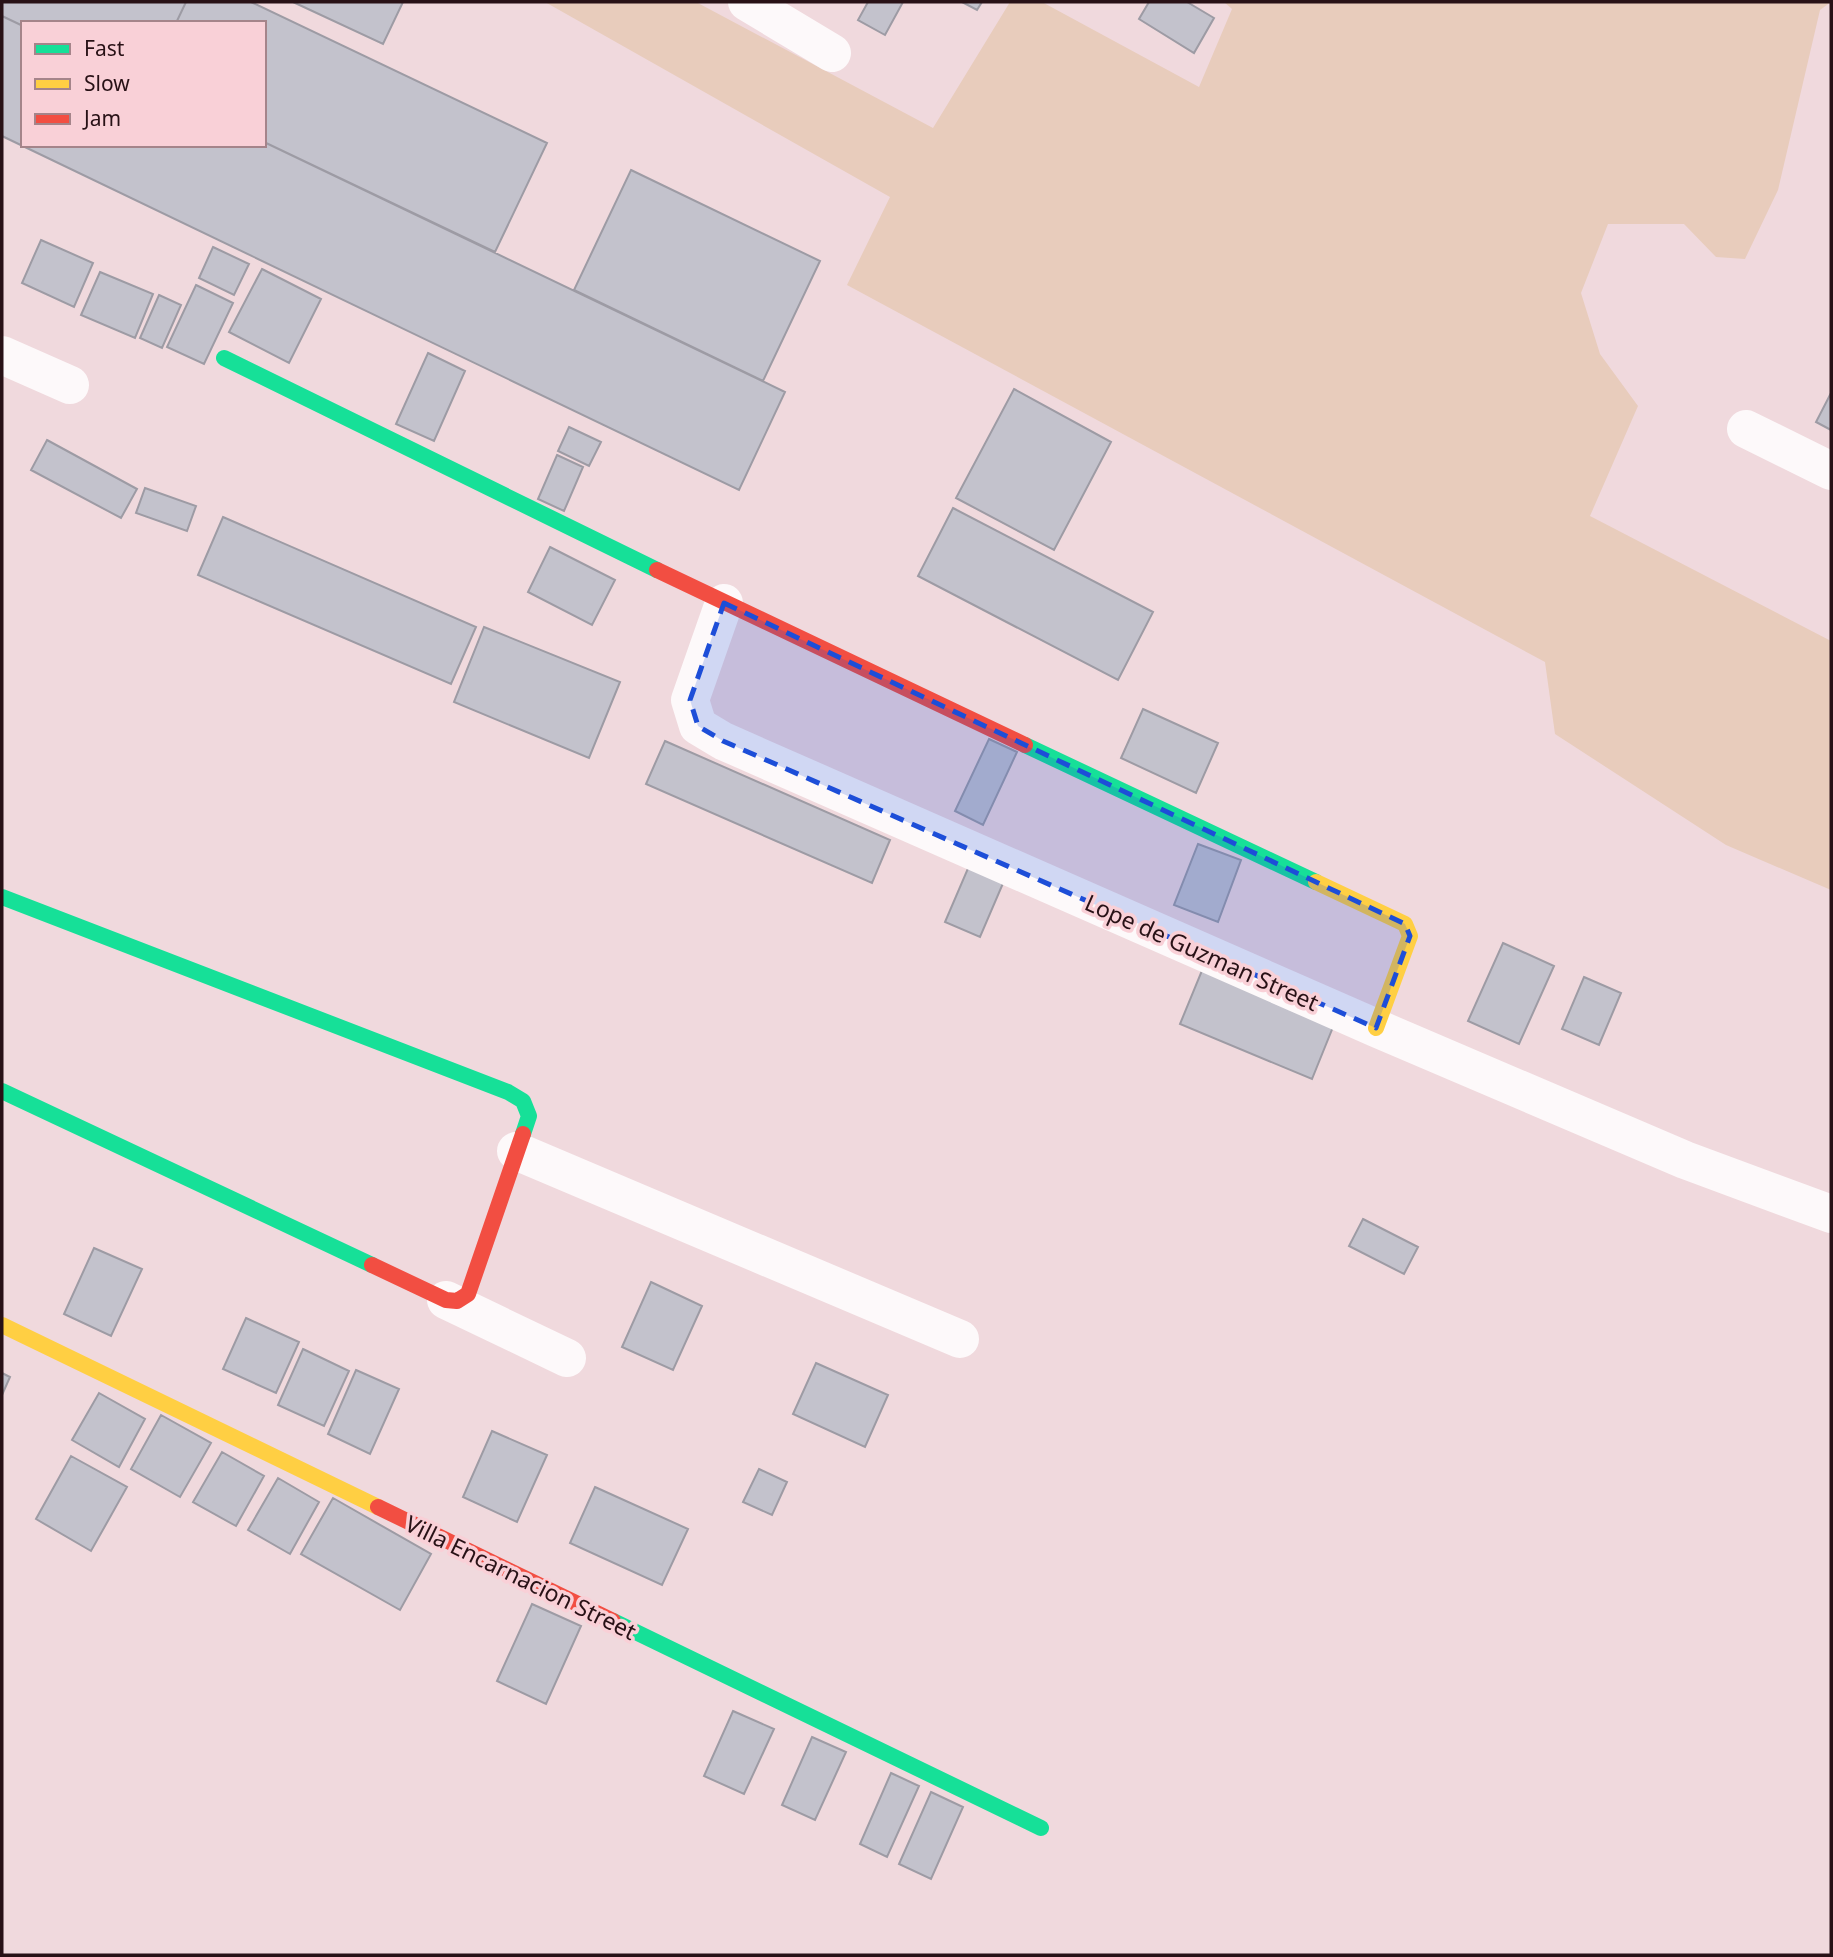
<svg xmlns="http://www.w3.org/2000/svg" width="1833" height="1957" font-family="'Noto Sans',sans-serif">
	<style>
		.green { fill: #e8ccbc }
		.building { fill: #c3c2cc; stroke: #9d9ba4; stroke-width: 2 }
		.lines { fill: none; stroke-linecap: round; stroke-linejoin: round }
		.street { stroke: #fdf9fa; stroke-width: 38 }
		.fast { stroke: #16e098; stroke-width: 16 }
		.slow { stroke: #ffcf43; stroke-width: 16 }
		.jam { stroke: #f24e42; stroke-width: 16 }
		.marked { fill: #1d4ed8; fill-opacity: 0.2; stroke: #1d4ed8; stroke-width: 5; stroke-dasharray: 14 9; stroke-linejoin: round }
		.labels { text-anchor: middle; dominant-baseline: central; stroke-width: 7; stroke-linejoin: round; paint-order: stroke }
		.street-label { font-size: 23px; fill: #281116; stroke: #f9d0d7 }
	</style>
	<rect width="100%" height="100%" fill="#f0d9dd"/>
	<!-- green -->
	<path class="green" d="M545,2H696L933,128L1010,2H1042L1199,87L1232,9L1224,2H1831L1820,10L1778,190L1745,259L1716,257L1684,224H1608L1581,293L1600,354L1638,406L1590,516L1831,641V890L1726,845L1555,734L1545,662L847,285L890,197Z"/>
	<!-- building -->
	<path class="building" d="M2,2H186L176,23H23V26L2,16Z
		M186,2H251L547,143L495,252L264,142V23H176Z
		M293,2H403L383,44Z
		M868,2H903L885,35L858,20Z
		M962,2H982L977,10Z
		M1149,2H1187L1214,18L1194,53L1139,19Z
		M2,16L23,26V145H264V142L785,392L739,490L2,136Z
		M631,170L820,261L763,381L574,290Z
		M41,240L93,263L74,307L22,283Z
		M213,247L249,264L234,295L199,278Z
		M262,269L321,299L289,363L229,332Z
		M100,272L153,294L135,338L81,315Z
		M196,285L233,303L204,364L167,347Z
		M159,295L181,305L162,348L140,338Z
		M428,353L465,371L434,441L396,424Z
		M1014,389L1111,442L1054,550L956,498Z
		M1831,393V430L1816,422Z
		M569,427L601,442L589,466L558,451Z
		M47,440L137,489L121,518L31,470Z
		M557,455L583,467L564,511L538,499Z
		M145,488L196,506L187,531L136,513Z
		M953,508L1153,612L1118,680L918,576Z
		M223,517L476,627L451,684L198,575Z
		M550,547L615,580L592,625L528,592Z
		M484,627L620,682L589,758L454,702Z
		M1143,709L1218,743L1196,793L1121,758Z
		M989,739L1017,752L983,825L955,811Z
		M665,741L890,840L872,883L646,784Z
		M1198,844L1241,860L1218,922L1174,905Z
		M969,866L1004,881L980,937L945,922Z
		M1503,943L1554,966L1519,1044L1468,1021Z
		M1203,968L1335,1022L1312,1079L1180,1024Z
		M1584,977L1621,993L1599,1045L1562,1029Z
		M1363,1219L1418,1247L1404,1274L1349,1246Z
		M94,1248L142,1269L111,1336L64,1314Z
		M651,1282L702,1306L673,1370L622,1347Z
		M246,1318L299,1342L276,1393L223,1369Z
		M303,1349L349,1371L324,1426L278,1405Z
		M816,1363L888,1395L865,1447L793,1414Z
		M356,1370L399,1389L370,1454L328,1434Z
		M2,1373L10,1377L2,1395Z
		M99,1393L145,1419L119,1467L72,1440Z
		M161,1415L211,1443L180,1497L131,1469Z
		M492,1431L547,1455L517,1522L463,1497Z
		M222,1452L264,1476L236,1526L193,1502Z
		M71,1456L127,1487L91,1551L36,1519Z
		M759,1469L787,1482L772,1515L743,1502Z
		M278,1478L319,1502L290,1554L248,1530Z
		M595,1487L688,1529L662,1585L570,1543Z
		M333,1498L431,1554L400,1610L301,1554Z
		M532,1604L581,1626L546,1704L497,1681Z
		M733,1711L774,1729L744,1794L704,1776Z
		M812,1737L846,1752L815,1820L782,1805Z
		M891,1773L919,1786L887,1857L860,1844Z
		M931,1792L963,1807L931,1879L899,1864Z"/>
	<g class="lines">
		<!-- street -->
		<path class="street" d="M747,2L832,53
			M2,355L70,385
			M1746,429L1831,471
			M724,603L690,700L698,726L723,741L1376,1028L1685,1160L1831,1214
			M516,1151L960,1339
			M446,1300L567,1358"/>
		<!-- fast -->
		<path class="fast" d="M224,358L657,570
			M1025,745L1316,882
			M2,897L508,1092L523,1101L529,1116L523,1134
			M2,1091L372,1265
			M613,1621L1041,1828"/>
		<!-- slow -->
		<path class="slow" d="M1316,882L1405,924L1410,936L1376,1028
			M2,1325L378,1507"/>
		<!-- jam -->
		<path class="jam" d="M657,570L1025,745
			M372,1265L446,1300L457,1301L468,1294L523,1134
			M378,1507L613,1621"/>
	</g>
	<!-- marked area -->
	<path class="marked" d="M724,603L1405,924L1410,936L1376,1028L723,741L698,726L690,700Z"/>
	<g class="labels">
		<!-- street labels -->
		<g class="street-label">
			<text transform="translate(1202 952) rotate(24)">Lope de Guzman Street</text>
			<text transform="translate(521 1577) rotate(26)">Villa Encarnacion Street</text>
		</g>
	</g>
	<!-- border -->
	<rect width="1833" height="1957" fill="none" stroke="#281116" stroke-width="7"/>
	<!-- legend -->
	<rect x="21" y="21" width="245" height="126" fill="#f9d0d7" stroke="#a5848a" stroke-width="2"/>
	<rect x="35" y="44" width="35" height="10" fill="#16e098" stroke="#a5848a" stroke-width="2"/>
	<text x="84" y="56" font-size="21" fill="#281116">Fast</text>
	<rect x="35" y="79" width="35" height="10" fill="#ffcf43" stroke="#a5848a" stroke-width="2"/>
	<text x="84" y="91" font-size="21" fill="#281116">Slow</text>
	<rect x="35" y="114" width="35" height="10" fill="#f24e42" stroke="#a5848a" stroke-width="2"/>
	<text x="84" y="126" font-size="21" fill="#281116">Jam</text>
</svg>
